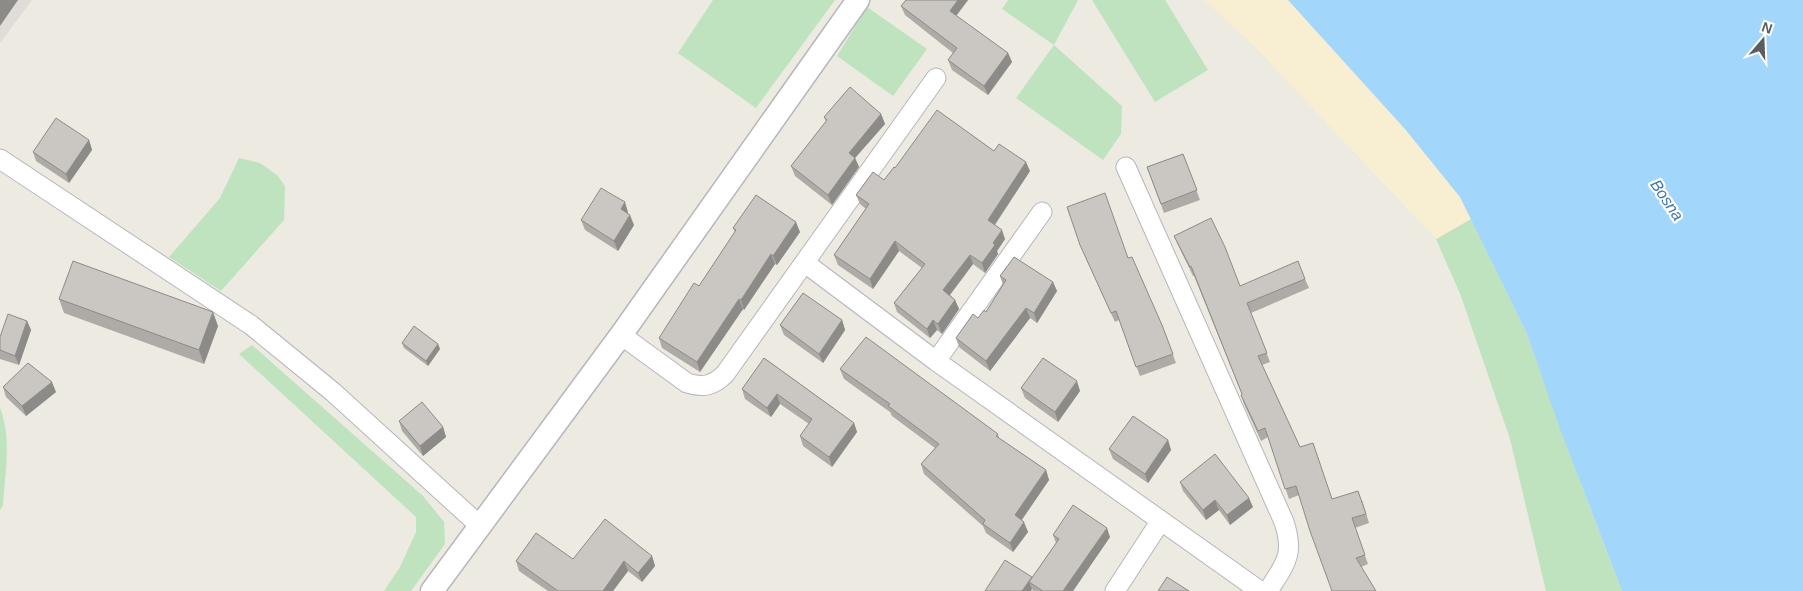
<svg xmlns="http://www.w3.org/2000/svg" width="1803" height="591" font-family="Helvetica,sans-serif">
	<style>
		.industrial { fill: #e0ddd9 }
		.green { fill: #bfe3bf }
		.sand { fill: #f8eed1 }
		.water { fill: #a3d6fb }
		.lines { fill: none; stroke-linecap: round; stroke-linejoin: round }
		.minor-casing { stroke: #b4b7bb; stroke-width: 21 }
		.tertiary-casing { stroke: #b4b7bb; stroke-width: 25 }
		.minor { stroke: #fff; stroke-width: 19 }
		.tertiary { stroke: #fff; stroke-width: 22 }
		.wall { fill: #aeaaa6 }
		.shaded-wall { fill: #8d8b87 }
		.building { fill: #cac6c1; stroke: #8d8b87 }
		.labels { text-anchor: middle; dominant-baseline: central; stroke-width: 4.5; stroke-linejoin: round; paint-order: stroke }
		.water-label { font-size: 16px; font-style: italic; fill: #4277ab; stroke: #fff }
	</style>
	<rect width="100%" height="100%" fill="#eceae1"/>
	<!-- industrial -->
	<path class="industrial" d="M0,0H32L0,43Z"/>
	<!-- green -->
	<path class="green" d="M713,0H835L756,108L678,53Z
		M1008,0H1078L1054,45L1122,106L1121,134L1103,160L1016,98L1054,45L1002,9Z
		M1092,0H1165L1208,70L1155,102Z
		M867,7L927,49L893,96L837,56Z
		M239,158L260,163L277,175L285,186L284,220L221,291L169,257L220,198Z
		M1471,219L1527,334L1584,492L1622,591H1546L1510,439L1461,296L1436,239Z
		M252,345L423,496L444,522L445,544L411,591H384L400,567L416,532V517L239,354Z
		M0,408C12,439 5,472 3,505L0,510Z"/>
	<!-- sand -->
	<path class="sand" d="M1204,0H1288L1405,129L1460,197L1471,219L1436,239L1255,47Z"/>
	<!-- water -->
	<path class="water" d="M1288,0H1803V591H1622L1560,429L1527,334L1460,197L1405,129Z"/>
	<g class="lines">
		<defs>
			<path id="minor" d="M0,159L251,325L333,392L479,525
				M1126,167L1284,522C1295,555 1285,564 1268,591
				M805,263L936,361L1260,591
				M621,335L687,383C703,388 713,386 725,374L936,78
				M936,361L1042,212
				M1115,591L1160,522"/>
			<path id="tertiary" d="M432,591L621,335L858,0"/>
		</defs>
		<!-- minor casing -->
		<use href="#minor" class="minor-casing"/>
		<!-- tertiary casing -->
		<use href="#tertiary" class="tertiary-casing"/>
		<!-- minor -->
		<use href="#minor" class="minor"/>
		<!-- tertiary -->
		<use href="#tertiary" class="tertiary"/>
	</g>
	<!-- wall -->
	<path class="wall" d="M906,0H968L956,16L1008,53L1012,62L988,95L952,70L948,60L953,53L905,15L901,6Z
		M881,114L885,124L855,158L859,167L832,205L795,176L791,166L826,122L824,117Z
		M89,140L92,150L69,183L36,161L33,152Z
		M994,151L1030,171L995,225L1005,239L997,251L998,254L985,273L973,264L950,295L955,300L959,309L942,334L937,330L930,338L897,312L894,303L922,268L899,251L873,289L838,265L834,255L866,209L860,204L856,195L884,180L895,168Z
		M1183,154L1200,200L1164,213L1147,167Z
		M1067,207L1128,258L1162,325L1176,363L1140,376L1119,320L1115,322L1084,254Z
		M628,212L627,213L634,225L618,251L585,230L581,220Z
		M733,228L800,232L777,265L775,264L744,310L743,309L700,372L662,348L659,338L699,286L735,233Z
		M1174,236L1240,286L1305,279L1309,288L1251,313L1270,362L1262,365L1300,447L1332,499L1362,500L1369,523L1355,528L1368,564L1361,567L1299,495L1289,499L1268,437L1261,441L1244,404L1241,395L1242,394L1194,276H1193L1178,245Z
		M1000,276L1053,282L1057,291L1037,323L1030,318L990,371L959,347L956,338L978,318L986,312L1003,285Z
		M59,299L218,326L204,364L64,313Z
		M842,320L845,330L823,363L784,335L780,325Z
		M27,321L31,330L19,365L0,359V337Z
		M402,343L438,344L440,349L428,366L404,348Z
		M764,358L854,423L857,432L832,467L803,446L800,436L809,424L780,404L771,417L745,399L742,389Z
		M840,369L998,434L999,438L1046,470L1049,480L1022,520L1028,532L1013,552L986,533L983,526L924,474L921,464L935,448L892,416L890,412L844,379Z
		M3,387L56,392L26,416L6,397Z
		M1021,388L1080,391L1058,422L1025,398Z
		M399,421L443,427L446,437L423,456L402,431Z
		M1168,440L1171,450L1148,483L1113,459L1109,449Z
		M1180,482L1253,507L1230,525L1219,510L1206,520L1183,491Z
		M1053,535L1110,537L1073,591H1033L1032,589L985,591L1032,577V578L1056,543Z
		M652,556L655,566L642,582L628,571L613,591H548L519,571L516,561Z"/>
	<!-- shaded-wall -->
	<path class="shaded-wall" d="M0,0H18L0,26Z
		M958,0H968L953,20L950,11Z
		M1008,53L1012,62L988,95L984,86Z
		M881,114L885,124L855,158L859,167L832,205L828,195L849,153Z
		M89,140L92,150L69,183L66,174Z
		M1026,162L1030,171L991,230L988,220Z
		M625,202L628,212L624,219L621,209Z
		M630,215L634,225L618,251L614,241Z
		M796,222L800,232L777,265L773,256Z
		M1002,230L1005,239L997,251L998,254L985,273L982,263L993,243Z
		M895,241L899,251L873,289L870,279Z
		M771,254L775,264L744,310L741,300Z
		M970,255L973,264L946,300L943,290Z
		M1053,282L1057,291L1037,323L1034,313Z
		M739,299L743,309L700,372L697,362Z
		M955,300L959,309L942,334L938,324Z
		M1026,308L1030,318L990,371L986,361Z
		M213,312L218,326L204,364L199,350Z
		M842,320L845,330L823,363L819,354Z
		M933,320L937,330L930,338L927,329Z
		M27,321L31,330L19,365L15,356Z
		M438,344L440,349L428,366L426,361Z
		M1077,381L1080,391L1058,422L1055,412Z
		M52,382L56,392L26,416L22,406Z
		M777,394L780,404L771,417L767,408Z
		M854,423L857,432L832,467L829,457Z
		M443,427L446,437L423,456L420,446Z
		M1168,440L1171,450L1148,483L1145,474Z
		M1046,470L1049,480L1018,525L1015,515Z
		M1249,498L1253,507L1230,525L1227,515Z
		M1215,500L1219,510L1206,520L1203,510Z
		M1024,522L1028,532L1013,552L1010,543Z
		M1107,528L1110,537L1073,591H1063Z
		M652,556L655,566L642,582L638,573Z
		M624,561L628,571L613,591H603Z
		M1032,577L1034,585L1029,582L1032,589L1031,591H1022Z"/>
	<!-- building -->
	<path class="building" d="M906,0H958L950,11L1008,53L984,86L948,60L957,48L901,6Z
		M850,87L881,114L849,153L855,158L828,195L791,166L827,120L824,117Z
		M937,110L994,151L999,144L1026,162L988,220L1002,230L993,243L995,245L982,263L970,255L943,290L955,300L938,324L933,320L927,329L894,303L925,264L895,241L870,279L834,255L869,204L856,195L873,172L884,180L894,167L895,168Z
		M56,118L89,140L66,174L33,152Z
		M1183,154L1197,190L1161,204L1147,167Z
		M601,188L625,202L621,209L630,215L614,241L581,220Z
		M1105,193L1128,258L1132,257L1162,325L1173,354L1136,367L1116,311L1111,313L1080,245L1067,207Z
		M756,195L796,222L773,256L771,254L741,300L739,299L697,362L659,338L694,283L699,286L736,230L733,228Z
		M1211,218L1225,247L1240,286L1298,261L1305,279L1247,303L1267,353L1258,356L1300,447L1313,443L1332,499L1358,491L1366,514L1352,518L1365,555L1356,558L1376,591H1332L1310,531L1296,486L1285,489L1265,428L1258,431L1241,395L1242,394L1191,266L1190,267L1174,236Z
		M1014,257L1053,282L1034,313L1026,308L986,361L956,338L973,314L978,318L984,310L986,312L1006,280L1000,276Z
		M73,261L213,312L199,350L59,299Z
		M803,293L842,320L819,354L780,325Z
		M8,314L27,321L15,356L0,350V337Z
		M414,326L438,344L426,361L402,343Z
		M866,337L998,434L996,436L1046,470L1015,515L1024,522L1010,543L983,524L985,520L921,464L939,444L888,406L890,404L840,369Z
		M764,358L854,423L829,457L800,436L812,419L777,394L767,408L742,389Z
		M1043,358L1077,381L1055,412L1021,388Z
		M28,363L52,382L22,406L3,387Z
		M422,402L443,427L420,446L399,421Z
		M1133,416L1168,440L1145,474L1109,449Z
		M1215,454L1249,498L1227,515L1215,500L1203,510L1180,482Z
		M1073,505L1107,528L1063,591H1043L1029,582L1059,539L1053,535Z
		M605,519L652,556L638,573L624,561L603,591H558L516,561L536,533L573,559Z
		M1005,560L1032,577L1022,591H985Z
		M1167,577L1189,591H1158Z"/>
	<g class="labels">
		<!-- water labels -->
		<g class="water-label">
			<text transform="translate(1667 200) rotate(56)">Bosna</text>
		</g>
	</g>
	<!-- north arrow -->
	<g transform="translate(1763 40) rotate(19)" stroke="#ffffff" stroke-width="4" paint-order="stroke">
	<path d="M0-4L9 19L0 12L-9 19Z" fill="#5a5d62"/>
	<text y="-8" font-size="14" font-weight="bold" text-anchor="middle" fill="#5a5d62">N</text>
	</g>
</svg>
